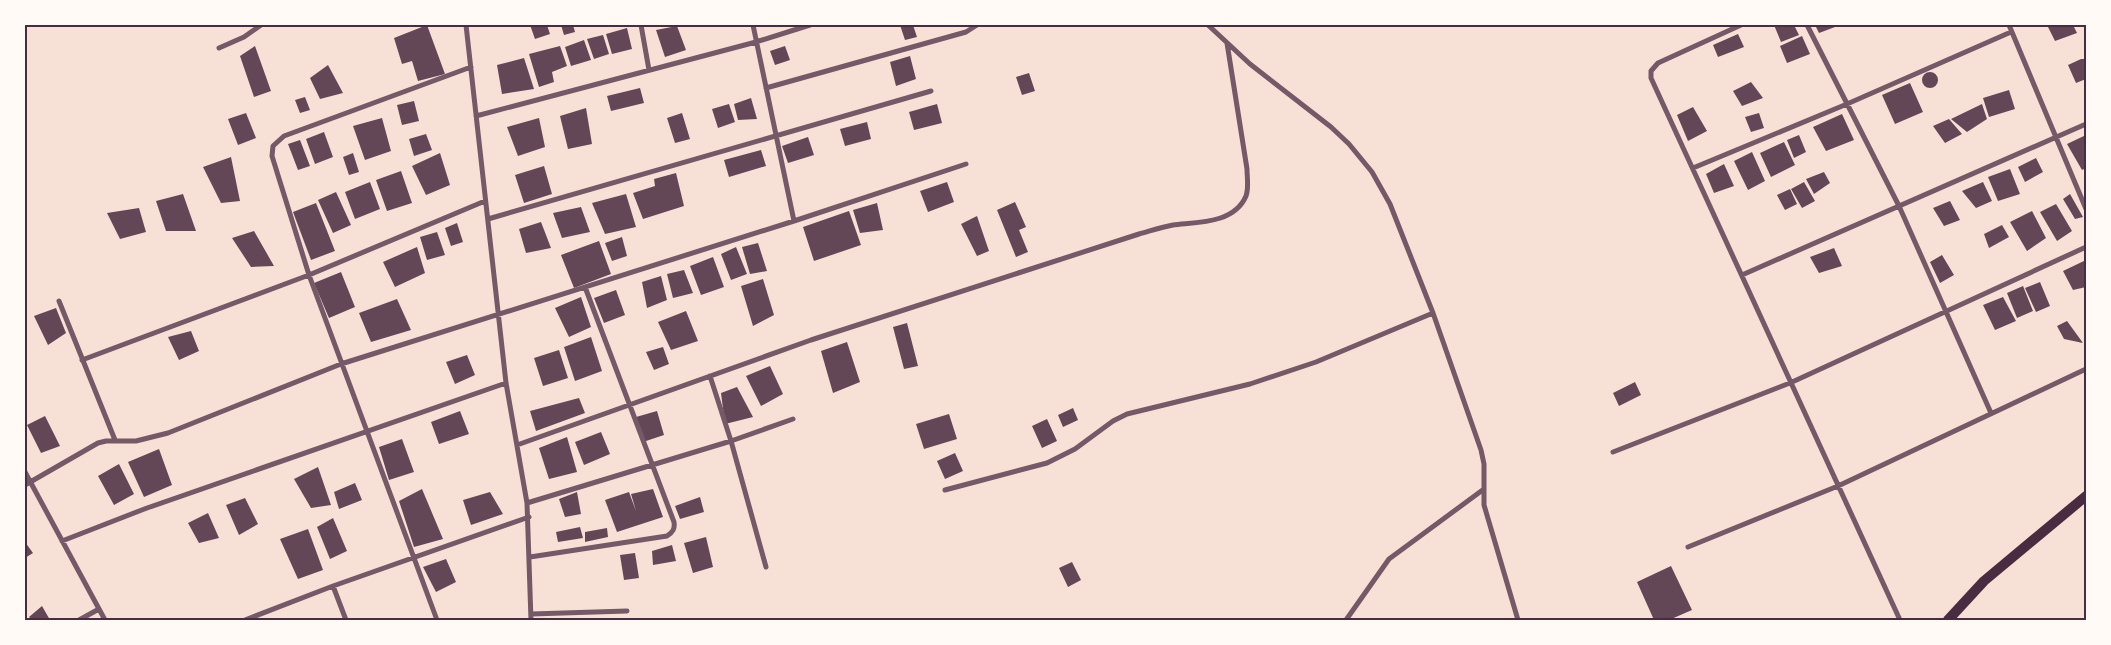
<svg xmlns="http://www.w3.org/2000/svg" width="2111" height="645" font-family="'Fira Sans Condensed',sans-serif">
	<style>
		.building { fill: #644757 }
		.lines { fill: none; stroke-linecap: round; stroke-linejoin: round }
		.minor { stroke: #755966; stroke-width: 5 }
		.secondary { stroke: #4a2c40; stroke-width: 10 }
		.neatline { fill: none; stroke: #4a2c40; stroke-width: 2 }
	</style>
	<rect width="100%" height="100%" fill="#f7e1d7"/>
	<!-- building -->
	<path class="building" d="M427,25L445,74L418,81L412,61L402,64L394,38Z
		M530,25H547L550,34L535,39Z
		M561,25H573L575,32L564,35Z
		M900,25H913L917,37L905,40Z
		M1774,25H1794L1799,35L1781,42Z
		M1815,25H1834L1835,27L1819,33Z
		M2047,25H2073L2077,33L2055,41Z
		M677,26L686,50L665,57L656,30Z
		M627,28L632,49L612,54L606,34Z
		M1738,34L1744,47L1718,57L1713,45Z
		M603,35L609,54L594,59L587,39Z
		M1802,36L1810,54L1787,63L1780,46Z
		M584,40L591,60L571,66L565,47Z
		M255,46L271,91L254,97L240,56Z
		M560,46L567,66L552,72L554,82L539,87L529,54Z
		M785,46L790,60L775,65L770,51Z
		M910,56L916,79L896,86L890,62Z
		M524,58L534,89L502,94L497,65Z
		M2081,59H2086V79L2076,83L2068,65Z
		M328,65L343,93L320,99L310,78Z
		M1922 80a8 8 0 1 1 16 0a8 8 0 1 1-16 0Z
		M1029,73L1035,91L1022,95L1016,77Z
		M1751,82L1763,98L1742,106L1733,91Z
		M1910,83L1923,112L1895,124L1882,95Z
		M640,88L644,103L611,111L607,96Z
		M2009,90L2015,109L1989,117L1983,98Z
		M305,97L310,110L300,113L295,100Z
		M751,98L757,119L738,120L734,104Z
		M414,101L419,121L402,125L397,105Z
		M729,104L735,122L718,128L712,109Z
		M937,104L942,123L914,130L909,112Z
		M1982,104L1987,119L1967,132L1951,119Z
		M1693,107L1707,131L1688,141L1677,115Z
		M586,108L592,144L568,149L560,116Z
		M246,113L256,138L238,145L228,119Z
		M682,113L690,139L675,143L667,118Z
		M1759,113L1764,128L1751,132L1745,117Z
		M1842,114L1854,140L1826,151L1813,127Z
		M382,118L391,151L365,160L353,126Z
		M539,118L545,147L518,156L507,127Z
		M1949,119L1962,134L1945,143L1933,126Z
		M867,122L871,139L845,146L840,129Z
		M324,132L333,157L315,164L306,139Z
		M426,134L432,150L414,156L409,139Z
		M1799,135L1806,152L1794,158L1787,140Z
		M2086,135V168L2082,170L2067,144Z
		M808,137L814,155L788,163L782,146Z
		M300,140L310,166L298,170L288,144Z
		M1784,142L1795,165L1771,177L1760,153Z
		M761,150L766,166L729,177L724,160Z
		M1752,152L1765,181L1748,190L1734,161Z
		M353,153L359,172L349,175L343,157Z
		M440,153L450,185L426,195L412,166Z
		M231,157L240,201L221,203L203,167Z
		M2036,158L2043,172L2025,182L2018,167Z
		M1724,164L1734,186L1714,193L1706,174Z
		M544,166L552,194L524,203L515,175Z
		M2010,169L2020,194L1998,201L1988,177Z
		M401,171L412,203L387,211L376,180Z
		M1824,172L1830,183L1814,194L1806,179Z
		M676,173L684,206L643,219L633,193L655,186L654,179Z
		M370,182L380,209L355,219L345,192Z
		M947,182L954,202L928,212L920,191Z
		M1804,182L1815,201L1802,208L1791,189Z
		M1983,182L1992,201L1976,208L1962,191Z
		M1790,189L1797,204L1785,210L1777,195Z
		M336,192L351,225L333,233L318,200Z
		M183,194L196,231H166L156,201Z
		M626,194L636,227L605,234L592,203Z
		M2070,194L2083,217L2075,219L2063,199Z
		M1950,201L1960,220L1944,226L1933,208Z
		M1015,202L1026,227L1019,230L1028,252L1016,257L997,210Z
		M316,203L335,251L311,260L293,212Z
		M877,203L883,230L860,233L853,210Z
		M2056,204L2072,231L2057,241L2040,212Z
		M581,207L590,232L562,238L553,213Z
		M139,208L146,232L120,239L107,213Z
		M849,211L861,245L814,261L803,227Z
		M2032,211L2046,238L2027,251L2010,222Z
		M977,216L989,251L977,256L961,224Z
		M541,222L551,248L526,253L519,229Z
		M457,223L463,242L451,246L445,228Z
		M2002,225L2009,237L1989,248L1984,234Z
		M254,231L274,266L251,267L232,238Z
		M437,232L445,255L427,260L420,237Z
		M622,237L627,256L612,261L605,243Z
		M599,241L611,274L574,288L561,255Z
		M758,243L767,271L750,274L742,247Z
		M417,247L425,273L395,287L383,262Z
		M736,247L747,274L731,280L721,254Z
		M1834,248L1842,266L1819,273L1810,257Z
		M1942,255L1954,275L1940,283L1930,262Z
		M713,257L724,287L701,295L690,266Z
		M2086,260V287L2073,290L2063,271Z
		M684,270L693,293L673,298L667,274Z
		M341,272L355,307L329,318L314,283Z
		M661,276L667,300L647,308L642,282Z
		M763,279L774,315L753,326L741,286Z
		M2040,282L2050,306L2036,312L2025,288Z
		M2023,286L2033,311L2017,318L2007,293Z
		M616,290L625,315L604,323L594,298Z
		M581,297L591,327L569,337L555,308Z
		M2003,297L2016,321L1995,330L1983,305Z
		M397,299L411,330L371,342L359,313Z
		M56,308L66,333L48,345L34,316Z
		M686,311L698,341L671,350L658,322Z
		M2067,321L2083,343L2064,339L2057,326Z
		M907,323L918,366L904,369L893,327Z
		M191,331L199,351L179,360L168,337Z
		M591,337L602,371L575,381L564,347Z
		M847,342L860,382L833,393L821,351Z
		M663,347L669,364L654,370L646,352Z
		M559,350L568,378L543,386L534,358Z
		M467,355L475,375L455,384L446,362Z
		M770,366L783,394L761,406L746,376Z
		M1635,382L1641,395L1619,406L1613,393Z
		M737,387L753,417L725,424L721,393Z
		M579,398L585,413L536,431L530,411Z
		M1073,408L1078,420L1063,427L1058,415Z
		M460,411L469,434L439,444L431,422Z
		M657,411L664,435L643,442L636,417Z
		M949,414L957,439L924,449L916,424Z
		M45,416L60,446L41,453L27,425Z
		M1047,419L1057,441L1042,448L1032,426Z
		M601,432L610,454L584,465L575,442Z
		M567,437L577,472L549,479L539,448Z
		M402,439L414,472L389,480L379,447Z
		M159,449L172,485L144,497L128,462Z
		M955,453L963,471L945,479L937,461Z
		M119,464L134,494L114,505L98,476Z
		M318,467L331,505L311,508L294,479Z
		M355,483L362,500L339,509L334,492Z
		M422,489L443,539L414,547L399,501Z
		M653,489L663,517L617,532L605,500L629,492L636,511L631,494Z
		M490,492L503,514L471,525L463,500Z
		M577,492L581,514L565,517L559,499Z
		M700,497L704,512L680,519L675,506Z
		M245,498L258,524L239,535L226,505Z
		M208,513L219,538L199,543L188,523Z
		M333,518L347,551L330,559L317,527Z
		M580,527L583,538L558,542L556,532Z
		M607,528L608,537L585,542V532Z
		M308,529L323,570L298,579L280,539Z
		M706,537L713,567L693,573L684,543Z
		M25,542L33,553L25,558Z
		M672,545L676,561L653,565L652,551Z
		M635,553L639,578L624,580L620,555Z
		M446,559L456,582L436,592L423,567Z
		M1072,562L1081,580L1068,587L1059,568Z
		M1671,566L1692,610L1669,620H1654L1637,582Z
		M42,606L50,620H32L29,617Z"/>
	<g class="lines">
		<!-- minor -->
		<path class="minor" d="M466,25L506,383L527,503L531,620
			M641,25L649,70
			M753,25L794,221
			M1208,25L1250,64L1331,127L1349,144L1372,172L1390,204L1433,313L1481,450L1484,464V505L1518,620
			M1741,25L1658,63L1651,71V78L1900,620
			M1807,25L1899,206L1991,413
			M2009,25L2086,209
			M219,48L244,37L261,25
			M766,88L966,32L977,25
			M476,116L756,42L810,25
			M1693,168L1847,104L2011,32
			M488,219L931,91
			M1742,275L2086,124
			M59,301L115,440
			M82,360L309,275L485,201
			M710,376L731,441L766,567
			M517,445L811,340L1139,234C1150,231 1162,227 1173,225C1197,222 1234,224 1246,196C1249,188 1247,177 1247,169L1227,43
			M1613,452L1790,383L2086,247
			M25,472L105,620
			M25,485L98,443L106,441H136L168,433L341,364L794,221L966,164
			M945,490L1047,463L1075,449L1113,421L1127,414L1250,384L1316,362L1433,313
			M527,503L731,441L793,419
			M62,541L147,508L506,383
			M1688,547L1838,486L2086,369
			M530,557L667,536C673,532 675,529 674,522L585,287
			M333,586L346,620
			M531,614L627,611
			M79,620L99,609
			M245,620L333,586L529,517
			M437,620L309,275L272,156L273,146L284,136L471,67
			M1346,620L1389,559L1484,489"/>
		<!-- secondary -->
		<path class="secondary" d="M1948,620L1984,581L2086,496"/>
	</g>
	<!-- border -->
	<rect width="2111" height="645" fill="none" stroke="#fffaf5" stroke-width="52"/>
	<rect x="26" y="26" width="2059" height="593" class="neatline"/>
</svg>
